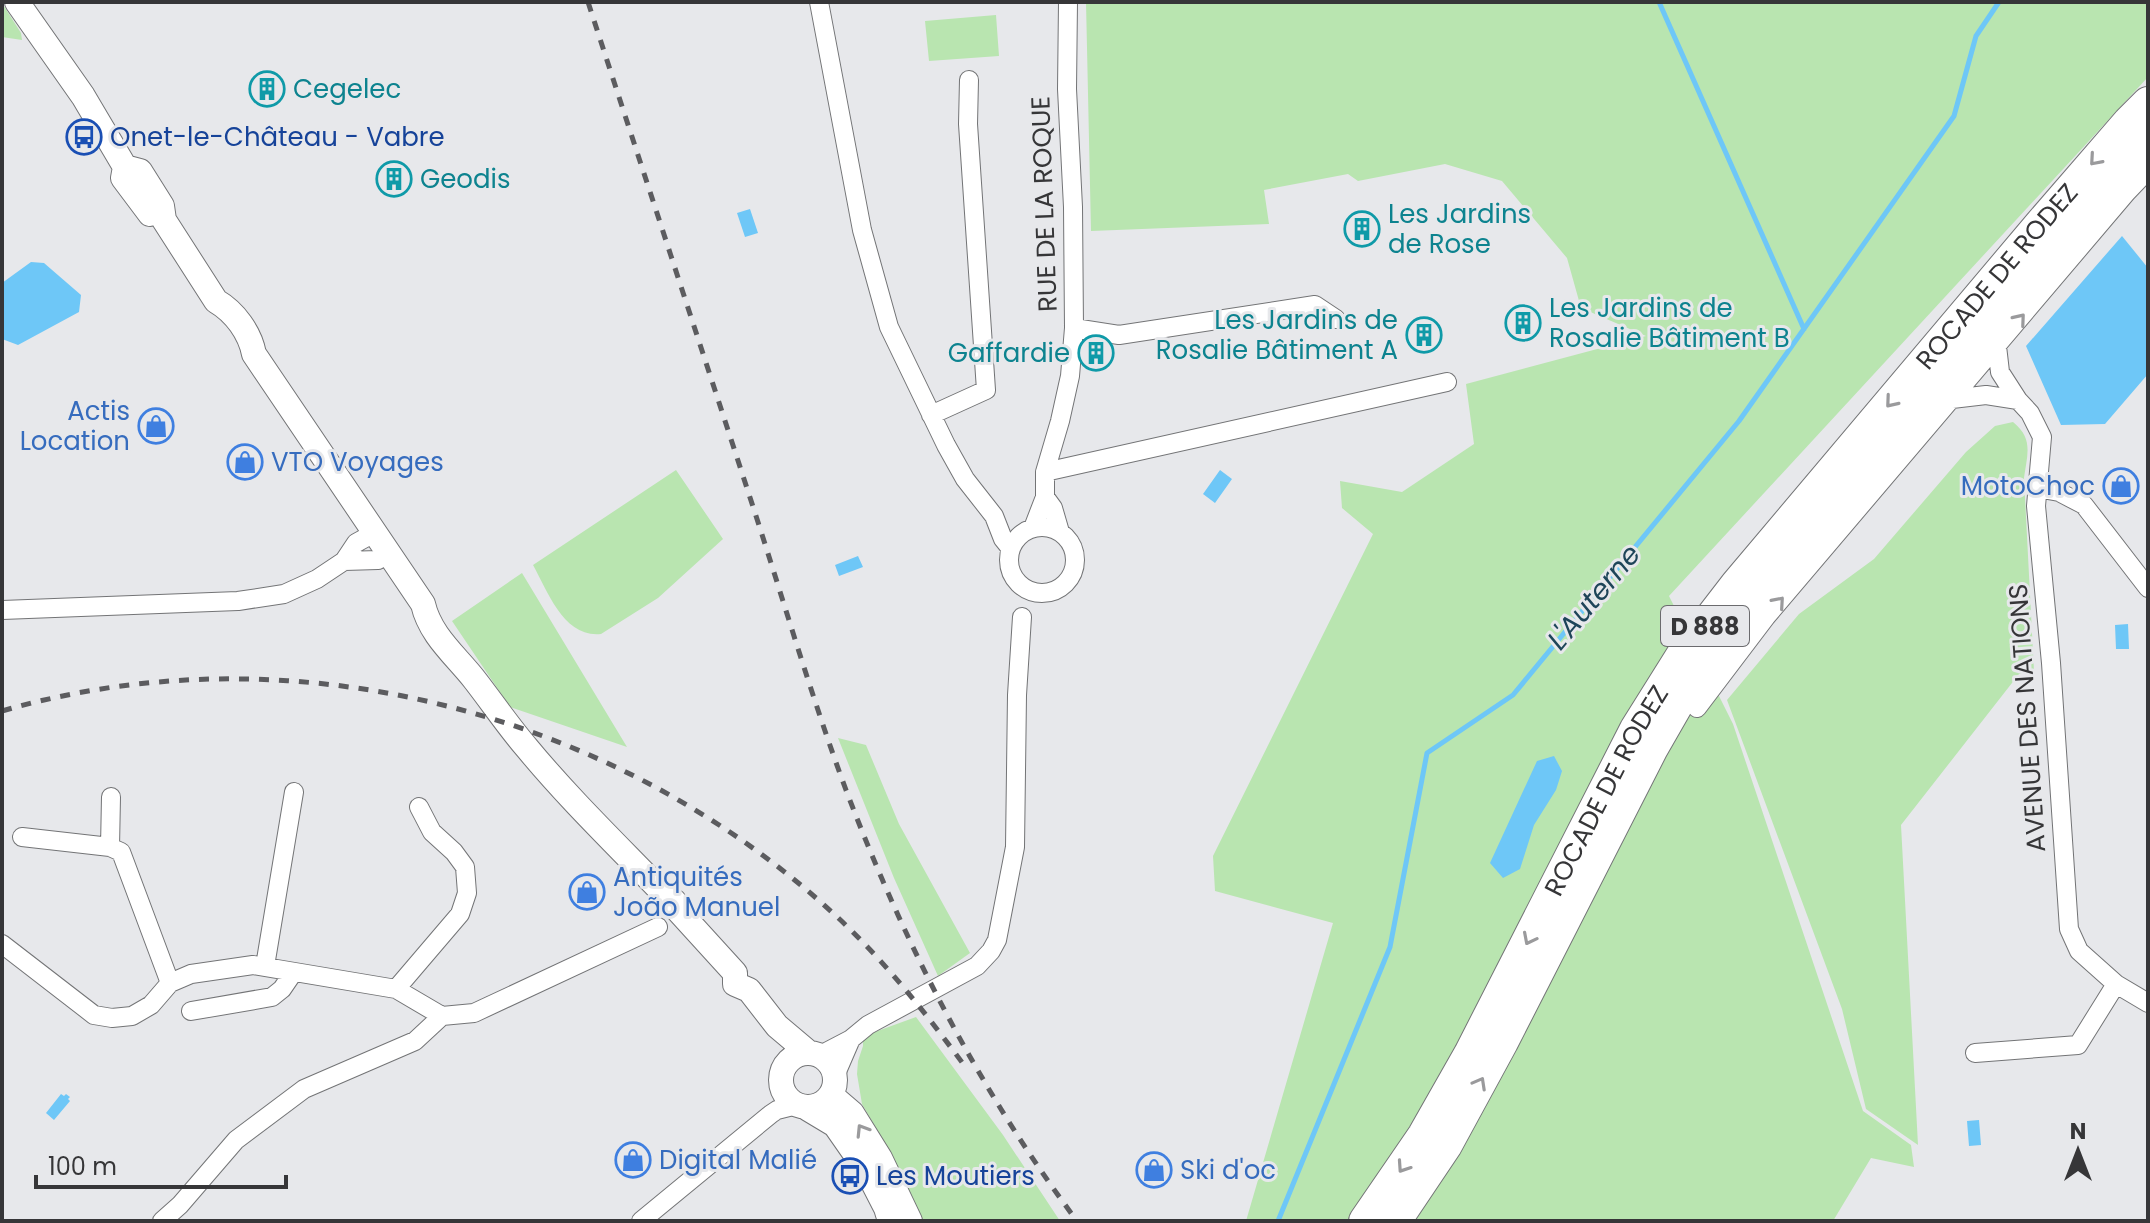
<svg xmlns="http://www.w3.org/2000/svg" width="2150" height="1223" font-family="Poppins,sans-serif">
	<style>
		.green { fill: #b9e5b0 }
		.water { fill: #6ec7f7 }
		.lines { fill: none; stroke-linecap: round; stroke-linejoin: round }
		.stream { stroke: #6ec7f7; stroke-width: 5 }
		.street-casing { stroke: #737476; stroke-width: 20 }
		.secondary-casing { stroke: #737476; stroke-width: 26 }
		.highway-casing { stroke: #737476; stroke-width: 34 }
		.street { stroke: #fff; stroke-width: 18 }
		.secondary { stroke: #fff; stroke-width: 24 }
		.highway { stroke: #fff; stroke-width: 32 }
		.rail { stroke: #5c5c5f; stroke-width: 5; stroke-dasharray: 10 10; stroke-linecap: butt }
		.oneway { stroke: #9a9a9c }
		.labels { text-anchor: middle; dominant-baseline: central; stroke-width: 6; stroke-linejoin: round; paint-order: stroke }
		.shield { fill: #e7e8eb; stroke: #6b6b6e; stroke-width: 2 }
		.shield-label { font-size: 24px; font-weight: bold; fill: #363638 }
		.culture-label { font-size: 26px; fill: #0d838f; stroke: #e7e8eb; text-anchor: start }
		.transit-label { font-size: 26px; fill: #164399; stroke: #e7e8eb; text-anchor: start }
		.street-label { font-size: 26px; fill: #363638; stroke: #e7e8eb }
		.shop-label { font-size: 26px; fill: #366cbe; stroke: #e7e8eb; text-anchor: start }
		.water-label { font-size: 28px; font-style: italic; fill: #1e4559; stroke: #e7e8eb }
	</style>
	<rect width="100%" height="100%" fill="#e7e8eb"/>
	<!-- green -->
	<path class="green" d="M1086,2H2148V77L1669,596L1733,724L1863,1111L1911,1145L1914,1167L1871,1158L1833,1221H1246L1333,923L1215,891L1213,856L1373,534L1342,508L1340,481L1402,492L1474,444L1466,384L1646,336L1581,308L1567,258L1502,181L1445,164L1358,181L1348,174L1264,190L1269,224L1091,231Z
		M2,3L21,33L22,40L2,37Z
		M996,15L999,56L929,61L925,21Z
		M2013,422C2034,439 2027,455 2024,478L2034,672L2019,674L1901,825L1918,1145L1866,1109L1842,1009L1727,700L1799,614L1874,559L1966,452L1995,426Z
		M676,470L723,539L658,598L601,634C564,638 548,592 533,565Z
		M522,573L627,747L510,707L452,621Z
		M838,738L866,745L899,824L970,953L938,976L894,878Z
		M916,1017L1003,1135L1060,1221H917L880,1135L862,1104L857,1074L858,1061L863,1046V1040L872,1033Z"/>
	<!-- water -->
	<path class="water" d="M750,209L758,233L745,237L737,213Z
		M2122,236L2148,268V374L2105,424L2061,425L2026,346Z
		M31,262L44,263L81,295L79,312L18,345L2,339V283Z
		M1220,470L1232,479L1215,503L1203,494Z
		M858,556L863,567L839,576L835,565Z
		M2128,624L2129,649H2116L2115,625Z
		M1554,756L1562,771L1556,790L1534,825L1520,869L1503,878L1490,863L1537,761Z
		M61,1094L64,1096L66,1094L70,1097L68,1099L70,1101L54,1120L46,1113Z
		M1979,1120L1981,1145L1969,1146L1967,1121Z"/>
	<g class="lines">
		<!-- stream -->
		<path class="stream" d="M1659,2L1804,329
			M1278,1221L1390,947L1427,753L1513,695L1739,421L1954,116L1976,36L1999,2"/>
		<defs>
			<path id="street" d="M819,2L862,230L889,327L946,445L965,479L994,516L1003,539L1011,549
				M1074,328L1119,335L1315,305L1336,319
				M1952,399L1986,395L2018,400L2000,372L1997,346
				M2018,400L2030,413L2042,437L2036,506L2051,663L2069,929L2079,951L2116,984L2148,1003
				M931,415L986,390L968,124L969,80
				M1045,472L1447,382
				M2037,488L2059,492L2084,505L2148,588
				M1045,497V472L1060,421L1070,376L1074,328L1073,207L1067,89L1068,2
				M1009 560a33 33 0 1 1 66 0a33 33 0 1 1-66 0Z
				M1033,528L1045,497L1053,508L1060,532
				M344,561L378,560L390,553
				M2,610L238,601L284,594L317,579L344,561L356,543L376,532
				M1697,708L1766,617L2127,192L2148,170
				M111,797L110,847L121,852L170,983
				M22,837L110,847
				M2,944L94,1015L112,1018L132,1016L151,1005L170,983L191,974L253,965L396,989L442,1016
				M265,966L294,792
				M396,989L460,914L467,893L465,867L454,852L432,832L419,807
				M191,1011L272,997L282,989L293,973
				M1975,1053L2078,1045L2116,984
				M823,1057L828,1051L851,1039L868,1025L977,966L991,951L997,940L1015,847L1017,695L1022,617
				M835,1076L851,1039
				M162,1221L180,1205L236,1140L304,1089L415,1041L442,1016L474,1013L658,927
				M641,1221L771,1114L777,1110L797,1105"/>
			<path id="secondary" d="M17,2L83,96L125,167L123,178L150,214
				M125,167L140,171L162,206L164,220L216,301C235,312 250,333 254,354L423,604C430,635 455,655 474,679C492,702 508,726 527,748C570,800 619,847 666,896L674,901V906L735,973V984L749,990L777,1026L809,1053
				M781 1080a27 27 0 1 1 54 0a27 27 0 1 1-54 0Z
				M831,1095L852,1113L880,1158L910,1221
				M805,1107L835,1125L867,1171L886,1208L890,1221"/>
			<g id="highway">
				<path id="s1" d="M1365,1221L1424,1135L1470,1054L1636,729L1683,654L1737,584L2039,226L2129,122L2148,103"/>
				<path d="M1395,1221L1446,1145L1502,1042L1652,748L1679,701L1739,618L2101,188L2148,136"/>
			</g>
		</defs>
		<!-- street casing -->
		<use href="#street" class="street-casing"/>
		<!-- secondary casing -->
		<use href="#secondary" class="secondary-casing"/>
		<!-- highway casing -->
		<use href="#highway" class="highway-casing"/>
		<!-- street -->
		<use href="#street" class="street"/>
		<!-- secondary -->
		<use href="#secondary" class="secondary"/>
		<!-- highway -->
		<use href="#highway" class="highway"/>
		<!-- rail -->
		<path class="rail" d="M588,2C644,174 701,347 757,519C786,609 813,701 846,790C904,943 979,1090 1077,1221
			M2,711C291,627 614,712 834,914C883,959 925,1012 964,1065"/>
	</g>
	<!-- one-way arrows -->
	<defs><path id="oneway-chevron" d="M-2-3.5L2.5 0L-2 3.5" fill="none" stroke-width="1.6" stroke-linecap="round" stroke-linejoin="round" transform="scale(2)"/></defs>
	<g class="oneway">
		<use href="#oneway-chevron" transform="translate(2095 160) rotate(131)"/>
		<use href="#oneway-chevron" transform="translate(2020 319) rotate(-50)"/>
		<use href="#oneway-chevron" transform="translate(1891 402) rotate(130)"/>
		<use href="#oneway-chevron" transform="translate(1779 602) rotate(-49)"/>
		<use href="#oneway-chevron" transform="translate(1529 939) rotate(117)"/>
		<use href="#oneway-chevron" transform="translate(1480 1083) rotate(-61)"/>
		<use href="#oneway-chevron" transform="translate(862 1130) rotate(-122)"/>
		<use href="#oneway-chevron" transform="translate(1403 1167) rotate(124)"/>
	</g>
	<!-- icons -->
	<defs>
		<symbol id="building-ring" viewBox="-11 -11 22 22"><circle r="9.5" fill="#e7e8eb" stroke="#0f9aa8" stroke-width="1.5"/><path d="M-4-6H4V6H1V3H-1V6H-4ZM-2.5-4.3h1.7v1.8h-1.7ZM.8-4.3h1.7v1.8H.8ZM-2.5-1h1.7V.8h-1.7ZM.8-1h1.7V.8H.8Z" fill="#0f9aa8"/></symbol>
		<symbol id="bus-ring" viewBox="-11 -11 22 22"><circle r="9.5" fill="#e7e8eb" stroke="#1a4fb4" stroke-width="1.5"/><path d="M-5-6H5V4H4V6H2V4H-2V6H-4V4H-5ZM-3.5-4V0h7V-4ZM-3.5 1.2v1.5H-2V1.2ZM2 1.2v1.5H3.5V1.2Z" fill="#1a4fb4"/></symbol>
		<symbol id="shop-ring" viewBox="-11 -11 22 22"><circle r="9.5" fill="#e7e8eb" stroke="#3f7fe0" stroke-width="1.5"/><path d="M-5-2.5h2.3a2.7 3.5 0 0 1 5.4 0H5L5.5 6h-11ZM-1.5-2.5h3a1.5 2.3 0 0 0-3 0Z" fill="#3f7fe0"/></symbol>
	</defs>
	<g fill-rule="evenodd">
		<use href="#building-ring" x="247" y="69" width="40" height="40"/>
		<use href="#bus-ring" x="64" y="117" width="40" height="40"/>
		<use href="#building-ring" x="374" y="159" width="40" height="40"/>
		<use href="#building-ring" x="1342" y="209" width="40" height="40"/>
		<use href="#building-ring" x="1503" y="303" width="40" height="40"/>
		<use href="#building-ring" x="1404" y="315" width="40" height="40"/>
		<use href="#building-ring" x="1076" y="333" width="40" height="40"/>
		<use href="#shop-ring" x="136" y="406" width="40" height="40"/>
		<use href="#shop-ring" x="225" y="442" width="40" height="40"/>
		<use href="#shop-ring" x="2101" y="466" width="40" height="40"/>
		<use href="#shop-ring" x="567" y="872" width="40" height="40"/>
		<use href="#shop-ring" x="613" y="1140" width="40" height="40"/>
		<use href="#shop-ring" x="1134" y="1150" width="40" height="40"/>
		<use href="#bus-ring" x="830" y="1156" width="40" height="40"/>
	</g>
	<g class="labels">
		<!-- shield labels -->
		<rect class="shield" x="1661" y="606" width="88" height="40" rx="6"/>
		<g class="shield-label">
			<text x="1705" y="626">D 888</text>
		</g>
		<!-- culture labels -->
		<g class="culture-label">
			<text x="293" y="89">Cegelec</text>
			<text x="420" y="179">Geodis</text>
			<text x="1388" y="214">Les Jardins<tspan x="1388" dy="30">de Rose</tspan></text>
			<text x="1549" y="308">Les Jardins de<tspan x="1549" dy="30">Rosalie Bâtiment B</tspan></text>
			<text x="1398" y="320" text-anchor="end">Les Jardins de<tspan x="1398" dy="30">Rosalie Bâtiment A</tspan></text>
			<text x="1070" y="353" text-anchor="end">Gaffardie</text>
		</g>
		<!-- transit labels -->
		<g class="transit-label">
			<text x="110" y="137">Onet-le-Château - Vabre</text>
			<text x="876" y="1176">Les Moutiers</text>
		</g>
		<!-- street labels -->
		<g class="street-label">
			<text transform="translate(1044 204) rotate(-92)">RUE DE LA ROQUE</text>
			<text stroke="none"><textPath href="#s1" startOffset="1142">ROCADE DE RODEZ</textPath></text>
			<text transform="translate(2027 718) rotate(-94)">AVENUE DES NATIONS</text>
			<text stroke="none"><textPath href="#s1" startOffset="494">ROCADE DE RODEZ</textPath></text>
		</g>
		<!-- shop labels -->
		<g class="shop-label">
			<text x="130" y="411" text-anchor="end">Actis<tspan x="130" dy="30">Location</tspan></text>
			<text x="271" y="462">VTO Voyages</text>
			<text x="2095" y="486" text-anchor="end">MotoChoc</text>
			<text x="613" y="877">Antiquités<tspan x="613" dy="30">João Manuel</tspan></text>
			<text x="659" y="1160">Digital Malié</text>
			<text x="1180" y="1170">Ski d'oc</text>
		</g>
		<!-- water labels -->
		<g class="water-label">
			<text transform="translate(1594 597) rotate(-50)">L'Auterne</text>
		</g>
	</g>
	<!-- border -->
	<rect width="2150" height="1223" fill="none" stroke="#363638" stroke-width="8"/>
	<!-- north arrow -->
	<g transform="translate(2078 1151)" stroke="#e7e8eb" stroke-width="6" paint-order="stroke">
	<path d="M0-6L14 30L0 20L-14 30Z" fill="#363638"/>
	<text y="-12" font-size="22" font-weight="bold" text-anchor="middle" fill="#363638">N</text>
	</g>
	<!-- scale -->
	<path d="M36 1175v12h250v-12" fill="none" stroke="#363638" stroke-width="4"/>
	<text x="48" y="1175" font-size="24" fill="#363638" stroke="#e7e8eb" stroke-width="6" paint-order="stroke">100 m</text>
</svg>
